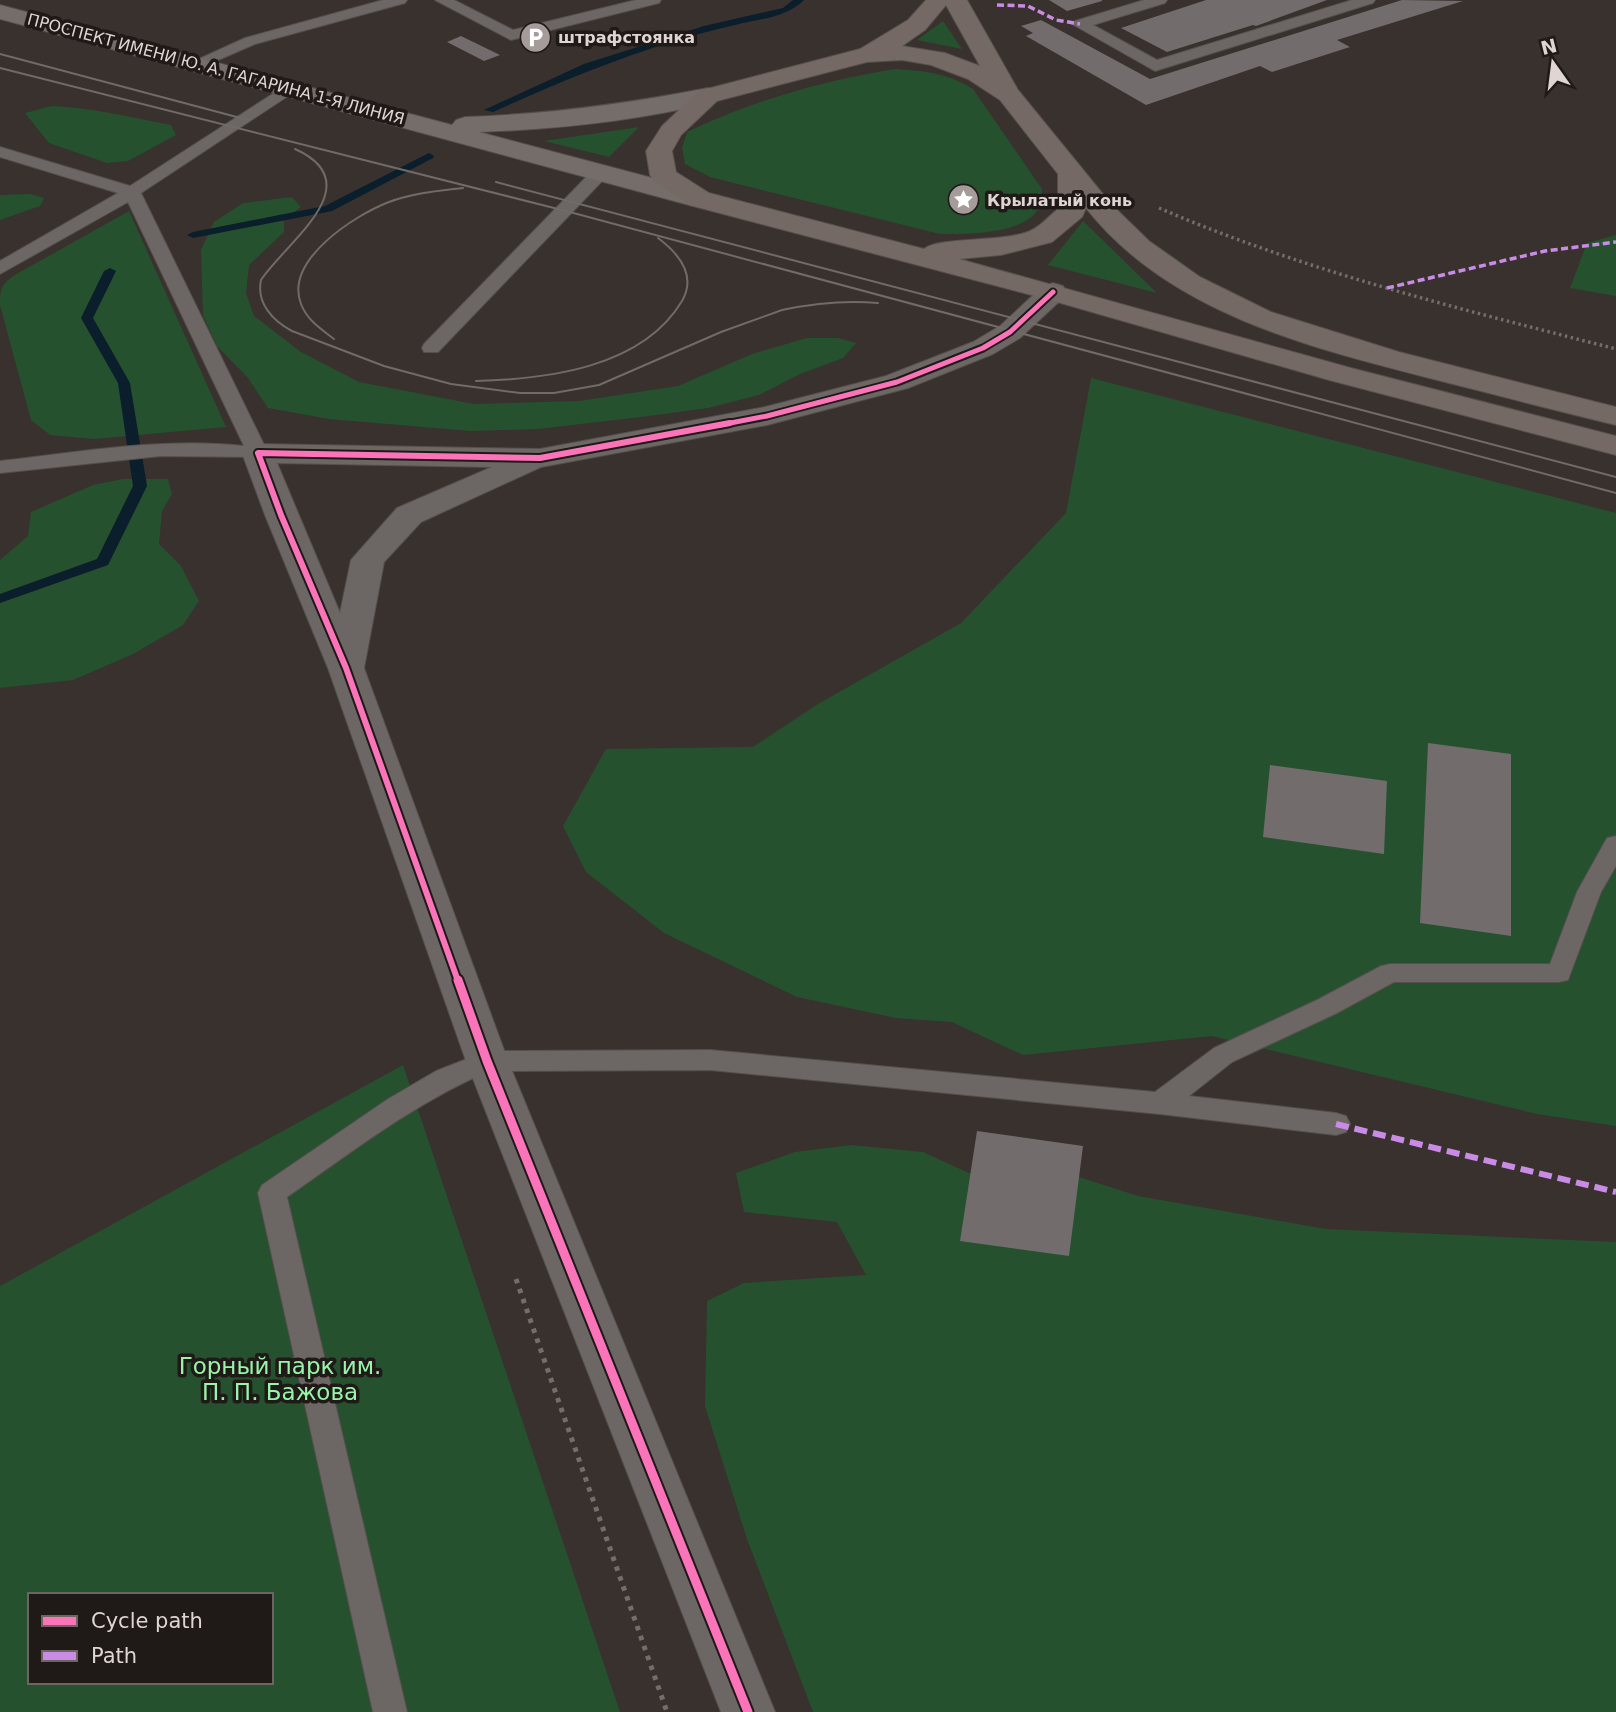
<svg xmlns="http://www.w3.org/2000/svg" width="1616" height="1712" font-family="'DejaVu Sans',sans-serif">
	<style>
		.green { fill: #26512e; fill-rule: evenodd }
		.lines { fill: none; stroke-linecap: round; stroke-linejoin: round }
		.stream { fill: #0a1e2b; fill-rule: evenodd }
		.building { fill: #726c6c }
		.lane-casing { stroke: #554f4c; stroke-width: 2 }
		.street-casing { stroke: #554f4c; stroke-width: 2 }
		.secondary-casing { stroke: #554f4c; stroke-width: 2 }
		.primary-casing { stroke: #554f4c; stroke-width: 2 }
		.path-far1 { stroke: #736d6b; stroke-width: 3.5; stroke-dasharray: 2.5 3.5; stroke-linecap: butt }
		.path { stroke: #736d6b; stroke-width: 5; stroke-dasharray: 4.5 6; stroke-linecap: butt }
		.lane { fill: #6c6764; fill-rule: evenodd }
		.street { fill: #6c6764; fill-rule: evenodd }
		.secondary { fill: #756d6a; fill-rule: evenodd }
		.primary { fill: #746965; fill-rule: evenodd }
		.tram { stroke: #706b69; stroke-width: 2 }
		.quiet-far1 { stroke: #ca8be6; stroke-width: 3.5; stroke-dasharray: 7 3.5; stroke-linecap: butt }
		.quiet { stroke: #ca8be6; stroke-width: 6; stroke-dasharray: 13 6; stroke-linecap: butt }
		.cycleway-far2-casing { stroke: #1f1917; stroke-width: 9 }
		.cycleway-far1-casing { stroke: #1f1917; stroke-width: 10 }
		.cycleway-casing { stroke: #1f1917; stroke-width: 13 }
		.cycleway-far2 { stroke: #fb73b8; stroke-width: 5 }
		.cycleway-far1 { stroke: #fb73b8; stroke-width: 6 }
		.cycleway { stroke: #fb73b8; stroke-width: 9 }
		.labels { text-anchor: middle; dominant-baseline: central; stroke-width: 7; stroke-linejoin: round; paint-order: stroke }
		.far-poi-label { font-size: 16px; font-weight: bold; fill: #dfd6d3; stroke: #1f1917; text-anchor: start }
		.far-street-label { font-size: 16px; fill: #dfd6d3; stroke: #1f1917 }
		.near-park-label { font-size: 23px; fill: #99f3a8; stroke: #1f1917 }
	</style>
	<rect width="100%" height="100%" fill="#38312e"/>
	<!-- green -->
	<path class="green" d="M943,21L962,49L917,40Z
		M896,69C924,71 948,73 973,89L1042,189C1042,194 1042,201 1040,206C1027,235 967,234 940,234L710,177L685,164L682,148L687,132C748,102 829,79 896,69Z
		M52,106C92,108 131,117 171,125L176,135L128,161L107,163L49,143L25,113Z
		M639,127L609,157L544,141Z
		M30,194L44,198L40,206L0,220V195Z
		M292,197L301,207L284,219V232L249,265L246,293L254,316L301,352L359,382L474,404L579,401L678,386L752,354L807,338H838L856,343L843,358L800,374L759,395L708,408L641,417L538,429L470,431L329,419L268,408L248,378L217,346L203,315L201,250L214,222L243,203Z
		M129,211L226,427L94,439L50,435L31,420L0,305C0,290 1,285 13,276Z
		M1083,221L1157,293L1048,265Z
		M1616,235V296L1570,288L1587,243Z
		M1091,378L1616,513V1126L1537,1114L1212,1036L1023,1055L952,1022L896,1018L797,997L664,933L586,872L563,826L606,749L753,747L818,704L961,623L1066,513Z
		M123,479H168L172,494L162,511L159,544L181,566L199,601L183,625L133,654L73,680L0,688V560L28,536L31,512L93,485Z
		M403,1065L620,1712H0V1286ZM30,1595H271V1682H30Z
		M851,1145L923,1152L969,1173L1029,1161L1138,1196L1326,1229L1616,1242V1712H813L747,1539L705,1406L707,1301L744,1283L866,1275L837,1222L744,1212L736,1173L795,1152Z"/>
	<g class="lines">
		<!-- stream -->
		<path class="stream" d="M793,0H804C786,18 758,19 735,25C650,44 571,77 493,112L484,110L584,64L704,26L783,8Z
			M429,153L434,156L433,158L332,211L193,238L187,235L193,232L325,206Z
			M110,268L116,271L93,318L130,383L147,486L108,565L0,603V594L97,559L133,486L118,383L81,318L104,271Z"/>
	</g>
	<!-- building -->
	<path class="building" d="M1049,0H1102V1L1067,11Z
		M1206,0H1327L1256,26L1253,25L1167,52L1121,28Z
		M1402,0L1463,1L1337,40L1350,47L1272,72L1260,66L1146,105L1026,36L1033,33L1021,26L1041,20L1150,79Z
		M461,36L500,55L484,61L447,42Z
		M1428,743L1511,754V936L1420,923Z
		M1270,765L1387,781L1384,854L1263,837Z
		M977,1131L1083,1146L1069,1256L960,1241Z"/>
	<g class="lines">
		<defs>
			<path id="lane" d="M383,0H407L405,3L255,44L202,67H190L188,64L245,38Z
				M435,0H454L513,30L636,0H661L659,3L511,40Z
				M1144,0H1167L1165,3L1093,25L1157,60L1352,0H1375L1373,3L1155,71L1072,24L1075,21Z
				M288,84L296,89L294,92L141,193L268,453L265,457L161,456L0,473V461C81,452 163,437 244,446L128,202L0,274V261L118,193L0,157V147L130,186Z
				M600,168L608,173L606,177L438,352H424L422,348L424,344L594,169Z
				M1616,836V866L1601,892L1568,980L1559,982H1394L1335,1014L1232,1062L1189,1096L1336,1113L1346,1116L1350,1124L1346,1132L1336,1135L1160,1114L710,1070L489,1071C416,1102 352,1152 287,1197L407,1712H373L258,1193L262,1185L388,1099L436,1071L487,1051L710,1050L1155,1092L1214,1048L1317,1000L1381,966L1390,964H1550L1577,892L1607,838Z"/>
			<path id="street" d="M1053,283L1063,286L1067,292L1063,298L1020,338L993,354L908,388L767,425L541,467L421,522L384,562L364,668L508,1061L775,1712H721L466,1061L328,668L265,515L242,453L247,446L258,444L540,449L765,407L886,376L973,342L1000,326L1043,286ZM277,463L492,467L397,508L351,560L340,613Z"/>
			<path id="secondary" d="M0,5L452,125L456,120L465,117C550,114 625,104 708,88L717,91L721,96L717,101C639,121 559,129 479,132L709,193L713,199L709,205L699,207L689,205L0,19Z"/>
			<path id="primary" d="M926,0H967L1018,90L1111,204L1149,241L1200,277L1271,312L1399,352L1616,407V425C1558,411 1500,396 1441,381C1316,349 1170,315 1086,208L1082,217L1052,242L1001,255L959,259L1351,368L1616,436V455L1329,380L1043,298L689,205L654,181L650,175L646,151L662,126L699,91L860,49L908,20ZM946,5L980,66L945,53L902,46L925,30ZM902,60L931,65L968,79L1000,100L1058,174V209C1050,215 1042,225 1032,230C1007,243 938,236 924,249L709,193L676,172L672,151L681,135L717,101L867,62Z"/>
		</defs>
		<!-- lane casing -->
		<use href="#lane" class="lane-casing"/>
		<!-- street casing -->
		<use href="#street" class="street-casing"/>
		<!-- secondary casing -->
		<use href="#secondary" class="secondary-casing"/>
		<!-- primary casing -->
		<use href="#primary" class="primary-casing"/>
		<!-- path-far1 -->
		<path class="path-far1" d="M1159,208C1307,272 1461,309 1616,349"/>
		<!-- path -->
		<path class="path" d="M516,1279L667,1712"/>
		<!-- lane -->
		<use href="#lane" class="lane"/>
		<!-- street -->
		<use href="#street" class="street"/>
		<!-- secondary -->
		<use href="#secondary" class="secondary"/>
		<!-- primary -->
		<use href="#primary" class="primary"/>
		<!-- tram -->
		<path class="tram" d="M0,54L248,120
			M0,68L566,211L1616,493
			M295,149C373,184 285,243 261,280C256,303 273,321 292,331L384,366L451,384L520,393H554L599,385L721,332L782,310C815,303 844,300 878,303
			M496,182L1616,477
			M334,339C321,329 307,320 301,304C284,260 355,215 389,202C413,193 438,191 463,188
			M476,381C547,379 642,368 682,301C697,275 678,253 658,238"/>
		<!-- quiet-far1 -->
		<path class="quiet-far1" d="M997,5L1028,6L1056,20L1080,24
			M1387,288L1545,251L1616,242"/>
		<!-- quiet -->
		<path class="quiet" d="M1336,1124L1616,1192"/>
		<defs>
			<path id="cycleway-far2" d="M720,425L767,416L897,382L983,348L1010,332L1053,292"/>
			<path id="cycleway-far1" d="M458,981L346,668L281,515L258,453L540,458L730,423"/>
			<path id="cycleway" d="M458,980L487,1061L748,1712"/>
		</defs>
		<!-- cycleway-far2 casing -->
		<use href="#cycleway-far2" class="cycleway-far2-casing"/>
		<!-- cycleway-far1 casing -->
		<use href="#cycleway-far1" class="cycleway-far1-casing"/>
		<!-- cycleway casing -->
		<use href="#cycleway" class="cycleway-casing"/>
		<!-- cycleway-far2 -->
		<use href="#cycleway-far2" class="cycleway-far2"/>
		<!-- cycleway-far1 -->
		<use href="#cycleway-far1" class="cycleway-far1"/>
		<!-- cycleway -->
		<use href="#cycleway" class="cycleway"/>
	</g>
	<!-- icons -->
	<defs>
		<symbol id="parking-disc" viewBox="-11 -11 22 22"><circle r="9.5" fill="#a59c99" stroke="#1f1917"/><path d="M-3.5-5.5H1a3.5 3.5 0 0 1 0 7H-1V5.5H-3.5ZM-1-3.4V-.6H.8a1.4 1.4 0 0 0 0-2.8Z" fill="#fff"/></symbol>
		<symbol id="sight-disc" viewBox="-11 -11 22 22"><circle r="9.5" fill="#a59c99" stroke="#1f1917"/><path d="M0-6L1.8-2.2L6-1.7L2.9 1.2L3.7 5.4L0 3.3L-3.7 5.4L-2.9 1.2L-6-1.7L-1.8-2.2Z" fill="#fff"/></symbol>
	</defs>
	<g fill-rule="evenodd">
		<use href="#parking-disc" x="518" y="20" width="35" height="35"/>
		<use href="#sight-disc" x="946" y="182" width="35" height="35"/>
	</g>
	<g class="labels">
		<!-- far-poi labels -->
		<g class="far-poi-label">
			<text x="558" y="37">штрафстоянка</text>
			<text x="987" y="200">Крылатый конь</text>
		</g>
		<!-- far-street labels -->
		<g class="far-street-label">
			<text transform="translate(216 69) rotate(15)">ПРОСПЕКТ ИМЕНИ Ю. А. ГАГАРИНА 1-Я ЛИНИЯ</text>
		</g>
		<!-- near-park labels -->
		<g class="near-park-label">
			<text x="280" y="1366">Горный парк им.<tspan x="280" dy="26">П. П. Бажова</tspan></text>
		</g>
	</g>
	<!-- legend -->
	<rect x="28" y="1593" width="245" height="91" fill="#1f1917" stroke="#6c6562" stroke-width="2"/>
	<rect x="42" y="1616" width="35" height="10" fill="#fb73b8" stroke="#6c6562" stroke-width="2"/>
	<text x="91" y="1628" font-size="21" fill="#dfd6d3">Cycle path</text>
	<rect x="42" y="1651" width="35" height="10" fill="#ca8be6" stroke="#6c6562" stroke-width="2"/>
	<text x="91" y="1663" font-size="21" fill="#dfd6d3">Path</text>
	<!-- north arrow -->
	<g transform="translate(1553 63) rotate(346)" stroke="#1f1917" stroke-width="5" paint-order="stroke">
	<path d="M0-5L12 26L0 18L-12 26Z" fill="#dfd6d3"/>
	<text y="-10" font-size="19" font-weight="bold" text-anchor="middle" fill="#dfd6d3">N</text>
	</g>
</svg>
